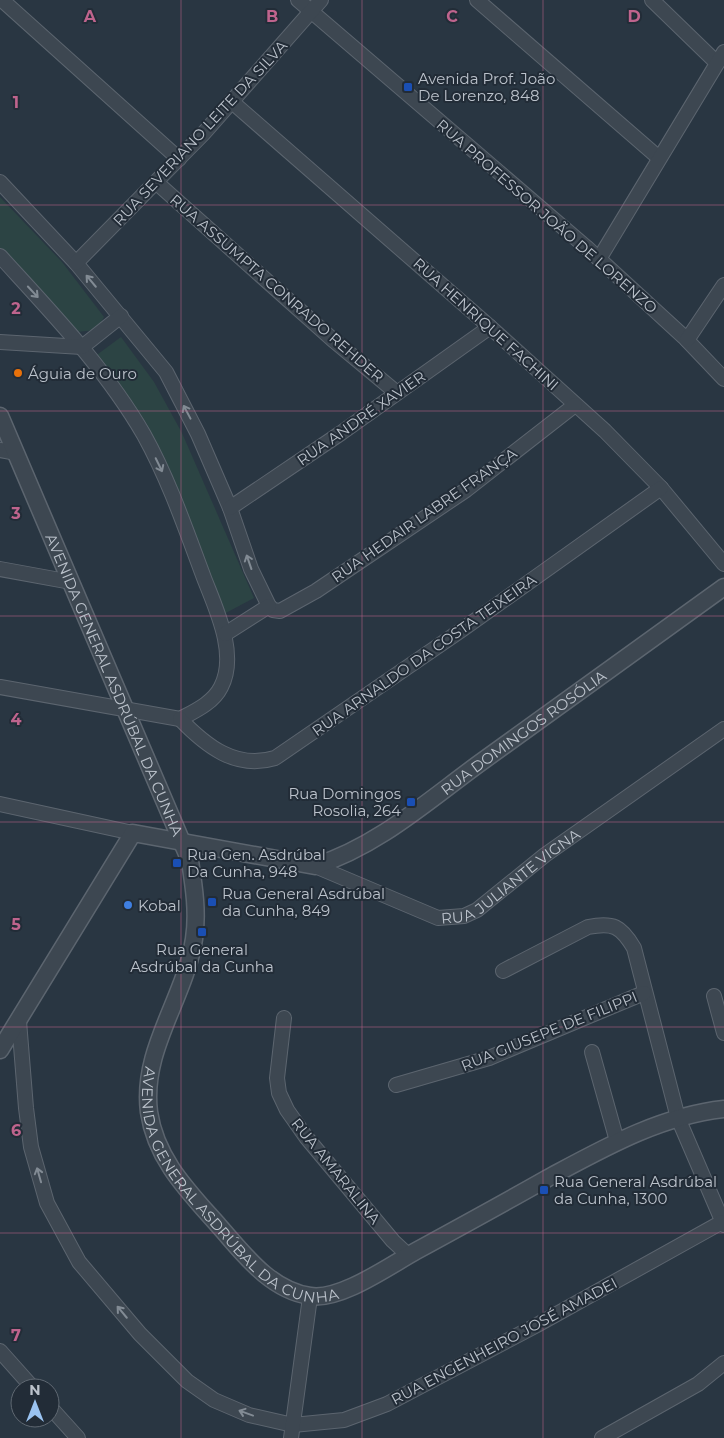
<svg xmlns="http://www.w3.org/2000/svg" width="724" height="1438" font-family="Montserrat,sans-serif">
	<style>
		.green { fill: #2c4444 }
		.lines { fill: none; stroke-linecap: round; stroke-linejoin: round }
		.minor-casing { stroke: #5c656f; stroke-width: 16 }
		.tertiary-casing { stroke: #5c656f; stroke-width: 19 }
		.minor { stroke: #3d4751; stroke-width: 14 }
		.tertiary { stroke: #3d4751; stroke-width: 16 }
		.oneway { stroke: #828b94 }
		.grid { fill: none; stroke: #bf648d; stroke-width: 1; stroke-opacity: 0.55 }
		.transit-dot { fill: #1a4fb4; stroke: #222c37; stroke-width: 2 }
		.food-dot { fill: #e8710a; stroke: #222c37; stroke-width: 2 }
		.shop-dot { fill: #3f7fe0; stroke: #222c37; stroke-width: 2 }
		.labels { text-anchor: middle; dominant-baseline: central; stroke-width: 4; stroke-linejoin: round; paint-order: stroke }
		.poi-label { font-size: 15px; fill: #bbc2cb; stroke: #222c37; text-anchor: start }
		.street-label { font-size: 15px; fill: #bbc2cb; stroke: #222c37 }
		.grid-label { font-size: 16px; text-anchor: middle; font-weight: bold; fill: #bf648d; stroke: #222c37; stroke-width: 4; stroke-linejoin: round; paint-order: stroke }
	</style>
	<rect width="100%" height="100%" fill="#293642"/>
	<!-- green -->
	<path class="green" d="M0,197L62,262L104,317L97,330L76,332L0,250Z
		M121,337L154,382L182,433L254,598L222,615L147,424L94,357Z"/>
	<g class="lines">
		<defs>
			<g id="minor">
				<path d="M2,0L179,159"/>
				<path d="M298,0L586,247L684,337L724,379"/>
				<path d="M477,0L659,158"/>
				<path d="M652,0L717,63"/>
				<path d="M231,101L490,327L605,431L661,488L724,564"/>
				<path d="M0,182L76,263L166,372L198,434L230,508L251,569L269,606L273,610L280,611L316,591L466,490L575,405"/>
				<path d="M157,183L332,339L397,393"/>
				<path d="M0,256C52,313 106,369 144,435C169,480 186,530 204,578C216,609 238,654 221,687C213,703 195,711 180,719L0,687"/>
				<path d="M599,259L724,52"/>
				<path d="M76,263L203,134L321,0"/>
				<path d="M687,340L724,285"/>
				<path d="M0,342L82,347L121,316"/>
				<path d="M0,450L16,453"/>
				<path d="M230,508L341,433L490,327"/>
				<path d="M0,569L71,582"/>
				<path d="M225,634L269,606"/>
				<path d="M180,719C206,746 236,770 275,758L463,629L661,488"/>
				<path d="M0,804L133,833"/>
				<path id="s1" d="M315,866L438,918L464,916L477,910L545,855L724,729"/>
				<path d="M503,971L588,927C613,922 621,926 634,948L678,1118L724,1225"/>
				<path d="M714,996L724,1033"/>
				<path d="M284,1018L277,1078L279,1093L287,1110L306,1137L393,1241L408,1255"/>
				<path d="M19,1021L26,1108L31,1147L47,1203L79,1262L140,1334L187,1381L214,1400L249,1415L293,1425L344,1420L387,1404L537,1325L722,1222"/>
				<path d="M592,1052L617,1141"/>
				<path d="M396,1085L489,1058L644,993"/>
				<path d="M0,1351L33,1388"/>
				<path d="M50,1407L78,1438"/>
				<path d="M291,1438L310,1297"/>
				<path d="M602,1438L698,1384L724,1363"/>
			</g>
			<g id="tertiary">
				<path id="s2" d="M0,416L190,861C194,887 198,913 194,939C185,999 141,1049 149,1112C156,1160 189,1192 219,1226C244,1254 270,1290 310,1296C340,1301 389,1266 416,1251C460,1227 504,1203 548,1178C604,1148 660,1116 724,1109"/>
				<path id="s3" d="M0,1050L133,833L315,866C379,846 431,798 484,760C564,702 644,645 724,587"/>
			</g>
		</defs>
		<!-- minor casing -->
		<use href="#minor" class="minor-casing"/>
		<!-- tertiary casing -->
		<use href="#tertiary" class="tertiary-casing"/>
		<!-- minor -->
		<use href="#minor" class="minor"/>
		<!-- tertiary -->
		<use href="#tertiary" class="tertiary"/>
	</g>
	<!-- one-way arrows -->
	<defs><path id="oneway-shaft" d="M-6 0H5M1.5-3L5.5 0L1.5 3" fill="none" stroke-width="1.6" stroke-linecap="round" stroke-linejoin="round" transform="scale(1.25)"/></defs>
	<g class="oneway">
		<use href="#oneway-shaft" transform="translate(91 281) rotate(-130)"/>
		<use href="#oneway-shaft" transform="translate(33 292) rotate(47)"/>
		<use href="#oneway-shaft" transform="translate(187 412) rotate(-118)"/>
		<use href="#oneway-shaft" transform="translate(159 465) rotate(64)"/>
		<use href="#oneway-shaft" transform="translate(249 562) rotate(-109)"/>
		<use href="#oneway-shaft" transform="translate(39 1175) rotate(-106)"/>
		<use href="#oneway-shaft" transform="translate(122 1312) rotate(-130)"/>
		<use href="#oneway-shaft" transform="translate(246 1413) rotate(-160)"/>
	</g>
	<!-- grid -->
	<path class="grid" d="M181,0V1438M362,0V1438M543,0V1438M0,205H724M0,411H724M0,616H724M0,822H724M0,1027H724M0,1233H724"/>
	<!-- markers -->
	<g class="transit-dot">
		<rect x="403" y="82" width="10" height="10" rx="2.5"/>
		<rect x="406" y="797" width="10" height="10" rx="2.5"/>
		<rect x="172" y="858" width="10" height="10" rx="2.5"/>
		<rect x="207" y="897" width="10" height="10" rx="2.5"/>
		<rect x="197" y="927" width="10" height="10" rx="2.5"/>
		<rect x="539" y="1185" width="10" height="10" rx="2.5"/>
	</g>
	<circle class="food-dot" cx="18" cy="373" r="5"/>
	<circle class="shop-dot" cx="128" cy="905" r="5"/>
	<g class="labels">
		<!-- poi labels -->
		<g class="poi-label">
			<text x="418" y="78">Avenida Prof. João<tspan x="418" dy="17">De Lorenzo, 848</tspan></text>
			<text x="28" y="373">Águia de Ouro</text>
			<text x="401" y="793" text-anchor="end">Rua Domingos<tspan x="401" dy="17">Rosolia, 264</tspan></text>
			<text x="187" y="854">Rua Gen. Asdrúbal<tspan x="187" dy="17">Da Cunha, 948</tspan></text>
			<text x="222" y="893">Rua General Asdrúbal<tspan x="222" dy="17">da Cunha, 849</tspan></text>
			<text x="138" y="905">Kobal</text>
			<text x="202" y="949" text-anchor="middle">Rua General<tspan x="202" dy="17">Asdrúbal da Cunha</tspan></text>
			<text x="554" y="1181">Rua General Asdrúbal<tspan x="554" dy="17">da Cunha, 1300</tspan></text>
		</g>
		<!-- street labels -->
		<g class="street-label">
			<text transform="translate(200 133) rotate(-47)">RUA SEVERIANO LEITE DA SILVA</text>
			<text transform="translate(547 216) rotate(41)">RUA PROFESSOR JOÃO DE LORENZO</text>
			<text transform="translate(277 288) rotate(41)">RUA ASSUMPTA CONRADO REHDER</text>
			<text transform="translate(486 324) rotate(42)">RUA HENRIQUE FACHINI</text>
			<text transform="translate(361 418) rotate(-35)">RUA ANDRÉ XAVIER</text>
			<text transform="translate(424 515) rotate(-35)">RUA HEDAIR LABRE FRANÇA</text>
			<text transform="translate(424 655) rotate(-35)">RUA ARNALDO DA COSTA TEIXEIRA</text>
			<text stroke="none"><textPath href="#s2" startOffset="292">AVENIDA GENERAL ASDRÚBAL DA CUNHA</textPath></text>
			<text stroke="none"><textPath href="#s3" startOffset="688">RUA DOMINGOS ROSÓLIA</textPath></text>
			<text stroke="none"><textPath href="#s1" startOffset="219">RUA JULIANTE VIGNA</textPath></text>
			<text transform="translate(549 1031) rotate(-22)">RUA GIUSEPE DE FILIPPI</text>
			<text transform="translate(336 1171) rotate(51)">RUA AMARALINA</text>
			<text stroke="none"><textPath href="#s2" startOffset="861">AVENIDA GENERAL ASDRÚBAL DA CUNHA</textPath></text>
			<text transform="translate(504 1341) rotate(-28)">RUA ENGENHEIRO JOSÉ AMADEI</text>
		</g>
	</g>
	<g class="grid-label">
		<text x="90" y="22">A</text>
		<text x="272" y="22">B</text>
		<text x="452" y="22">C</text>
		<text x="634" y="22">D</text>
		<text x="16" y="108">1</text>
		<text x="16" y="314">2</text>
		<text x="16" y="519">3</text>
		<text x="16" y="725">4</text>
		<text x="16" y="930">5</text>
		<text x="16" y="1136">6</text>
		<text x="16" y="1341">7</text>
	</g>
	<!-- north arrow -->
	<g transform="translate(35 1403)"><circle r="24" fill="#222c37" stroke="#5f6872"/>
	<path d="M0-4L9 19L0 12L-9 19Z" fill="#9ac3f1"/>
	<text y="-8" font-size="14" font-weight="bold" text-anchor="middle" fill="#bbc2cb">N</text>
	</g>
</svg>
